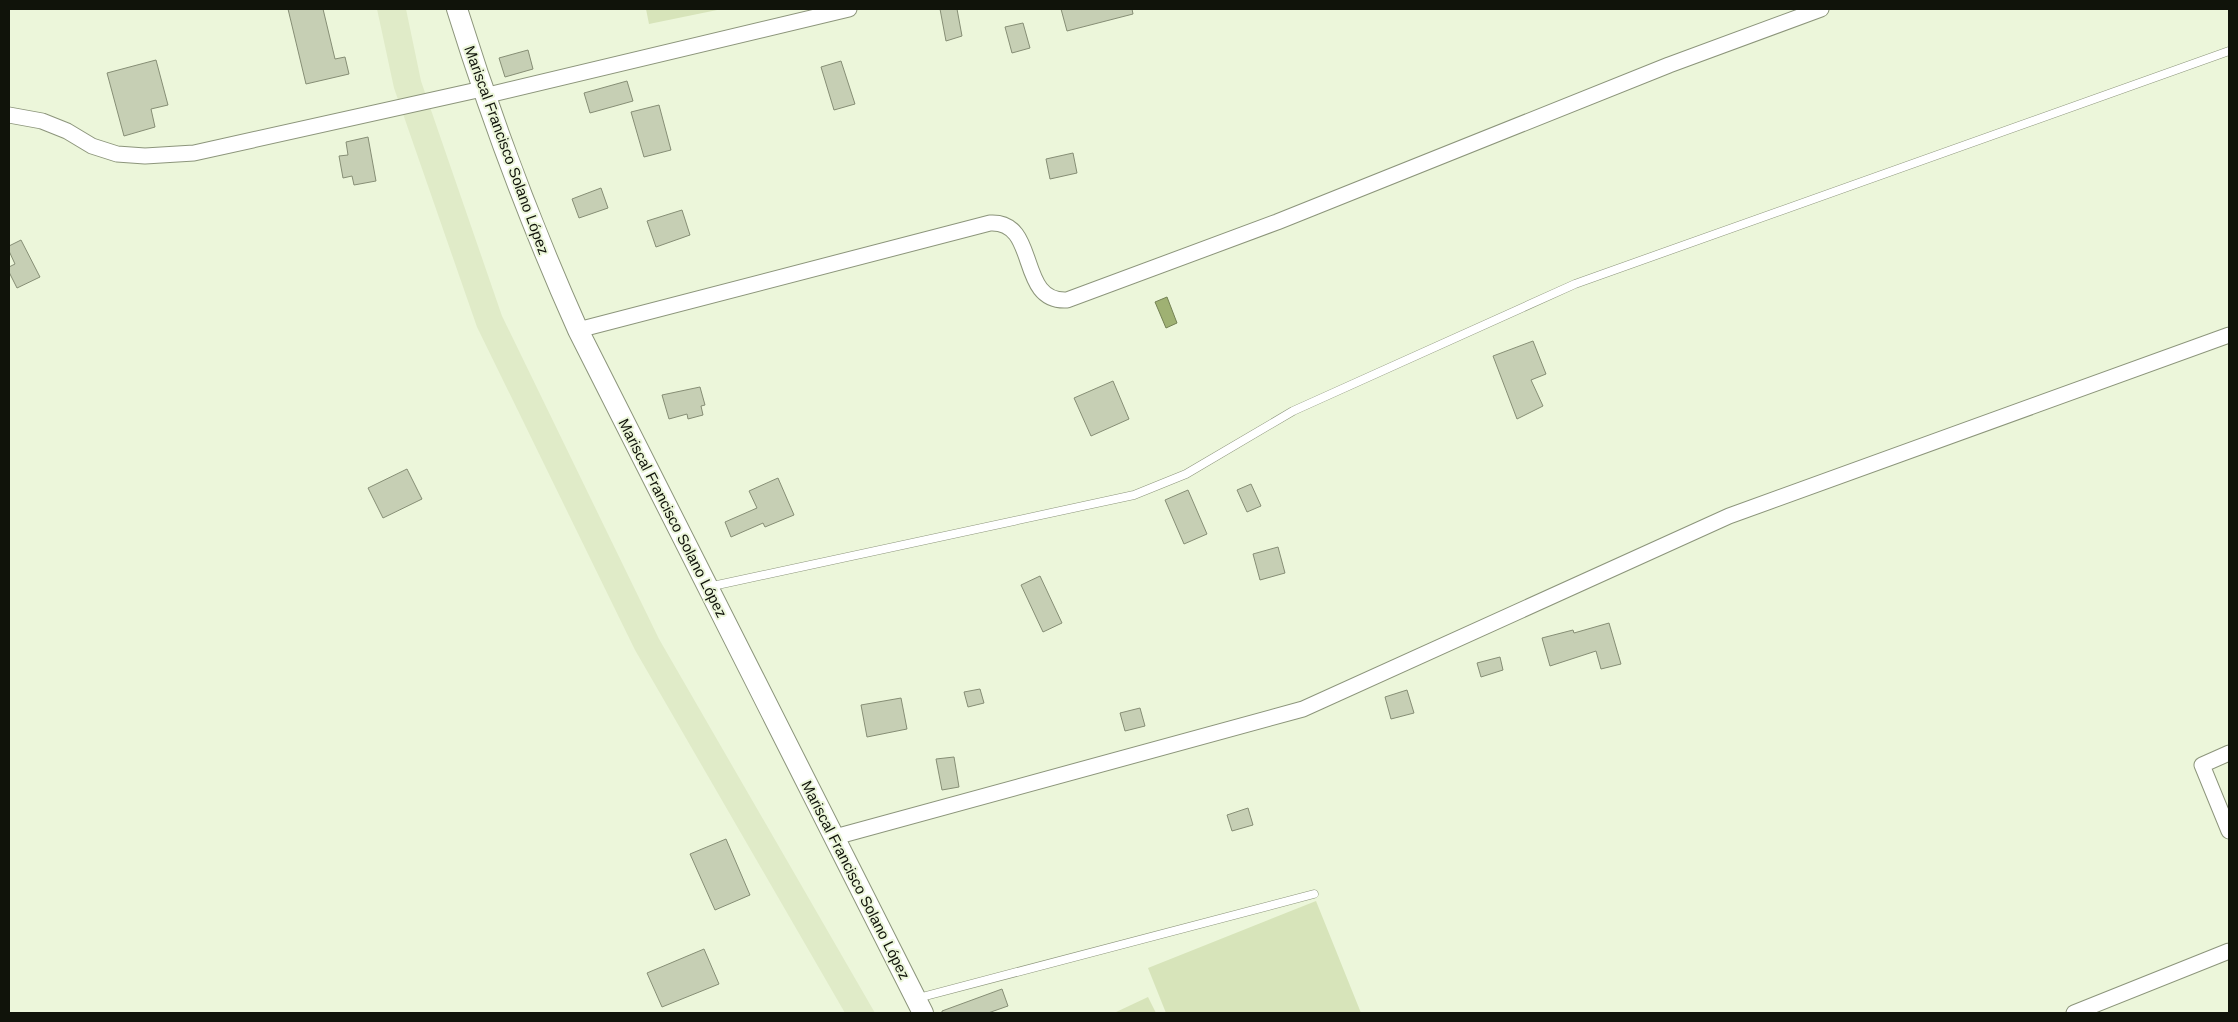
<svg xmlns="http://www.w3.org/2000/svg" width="2238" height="1022" font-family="Helvetica,sans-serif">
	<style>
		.built { fill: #e0ebc8 }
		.green { fill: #d7e4ba }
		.water { fill: #9fb173; stroke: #748254 }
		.building { fill: #c6cfb4; stroke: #868e75 }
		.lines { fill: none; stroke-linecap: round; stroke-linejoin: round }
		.lane-casing { stroke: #8c957b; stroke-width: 9 }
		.street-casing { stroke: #8c957b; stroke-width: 17 }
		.secondary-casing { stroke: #8c957b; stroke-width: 22 }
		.lane { stroke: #fff; stroke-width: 8 }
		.street { stroke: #fff; stroke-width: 15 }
		.secondary { stroke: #fff; stroke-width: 20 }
		.labels { text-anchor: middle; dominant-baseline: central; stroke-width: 4; stroke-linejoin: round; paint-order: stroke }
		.street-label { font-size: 15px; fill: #10130a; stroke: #ecf6da }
	</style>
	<rect width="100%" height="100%" fill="#ecf6da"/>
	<!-- built -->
	<path class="built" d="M377,9H406L421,81L502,316L659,639L875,1013H845L635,650L477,327L394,88Z"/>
	<!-- green -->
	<path class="green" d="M646,9H722L649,24Z
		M1316,901L1361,1013H1166L1148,968Z
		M1148,997L1156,1013H1114Z"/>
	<!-- water -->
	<path class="water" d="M1167,297L1177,323L1166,328L1155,302Z"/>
	<!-- building -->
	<path class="building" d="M288,9H323L335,59L345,57L349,74L306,84Z
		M940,9H957L962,36L946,41Z
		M1061,9H1132L1133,14L1067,31Z
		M1023,23L1030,48L1012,53L1005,27Z
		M528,50L533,69L505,77L499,58Z
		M156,60L168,105L151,109L155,127L124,136L107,73Z
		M841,61L855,104L834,110L821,67Z
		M627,81L633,101L590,113L584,93Z
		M659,105L671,150L644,157L631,112Z
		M368,137L376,181L354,185L352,176L343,178L339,156L348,155L346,142Z
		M1073,153L1077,173L1050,179L1046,159Z
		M601,188L608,208L579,218L572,199Z
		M682,210L690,235L656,247L647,221Z
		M21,240L40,277L17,288L9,272V267L15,264L9,251V246Z
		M1533,341L1546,374L1531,380L1543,406L1517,419L1493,356Z
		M1113,381L1129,419L1091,436L1074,398Z
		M700,387L705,405L701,406L703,415L688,419L687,414L669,419L662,395Z
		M407,469L422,499L383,518L368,488Z
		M778,478L794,515L765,527L763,523L731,537L725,522L757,508L749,491Z
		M1251,484L1261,506L1247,512L1237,490Z
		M1188,490L1207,534L1184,544L1165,500Z
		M1278,547L1285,573L1260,580L1253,554Z
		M1040,576L1062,623L1043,632L1021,585Z
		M1609,623L1621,664L1601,669L1596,651L1550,666L1542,638L1573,630L1574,633Z
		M1500,657L1503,670L1481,677L1477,663Z
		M980,689L984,703L968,707L964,692Z
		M1407,690L1414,713L1391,719L1385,697Z
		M901,698L907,729L867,737L861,705Z
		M1140,708L1145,726L1125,731L1120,713Z
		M954,757L959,787L942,790L936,759Z
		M1248,808L1253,825L1232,831L1227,815Z
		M726,839L750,895L715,910L690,854Z
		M704,949L719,984L662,1007L647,973Z
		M1002,989L1008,1006L988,1013H942V1011Z"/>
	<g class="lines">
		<defs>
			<path id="lane" d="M708,587L1134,495L1186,474L1293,411L1575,284L2229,51
				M918,998L1314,894"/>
			<path id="street" d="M484,96L849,9
				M9,115L42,121L67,131L92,146L117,154L145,156L194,153L482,89
				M578,330L990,223C1040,220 1016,303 1067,300L1277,222L1669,65L1821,9
				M2229,753L2202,765L2229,831
				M835,837L1303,709L1729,516L2229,335
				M2074,1013L2229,951"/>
			<path id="secondary" d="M457,9C491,118 531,225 578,330L923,1013"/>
		</defs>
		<!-- lane casing -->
		<use href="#lane" class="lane-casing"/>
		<!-- street casing -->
		<use href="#street" class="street-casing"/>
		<!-- secondary casing -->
		<use href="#secondary" class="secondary-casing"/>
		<!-- lane -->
		<use href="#lane" class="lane"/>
		<!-- street -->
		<use href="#street" class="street"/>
		<!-- secondary -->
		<use href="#secondary" class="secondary"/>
	</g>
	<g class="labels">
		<!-- street labels -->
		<g class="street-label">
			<text transform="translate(507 150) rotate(70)">Mariscal Francisco Solano López</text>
			<text transform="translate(673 518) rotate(63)">Mariscal Francisco Solano López</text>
			<text transform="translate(856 880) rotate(63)">Mariscal Francisco Solano López</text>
		</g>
	</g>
	<!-- border -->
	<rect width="2238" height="1022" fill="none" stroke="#10130a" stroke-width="20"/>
</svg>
